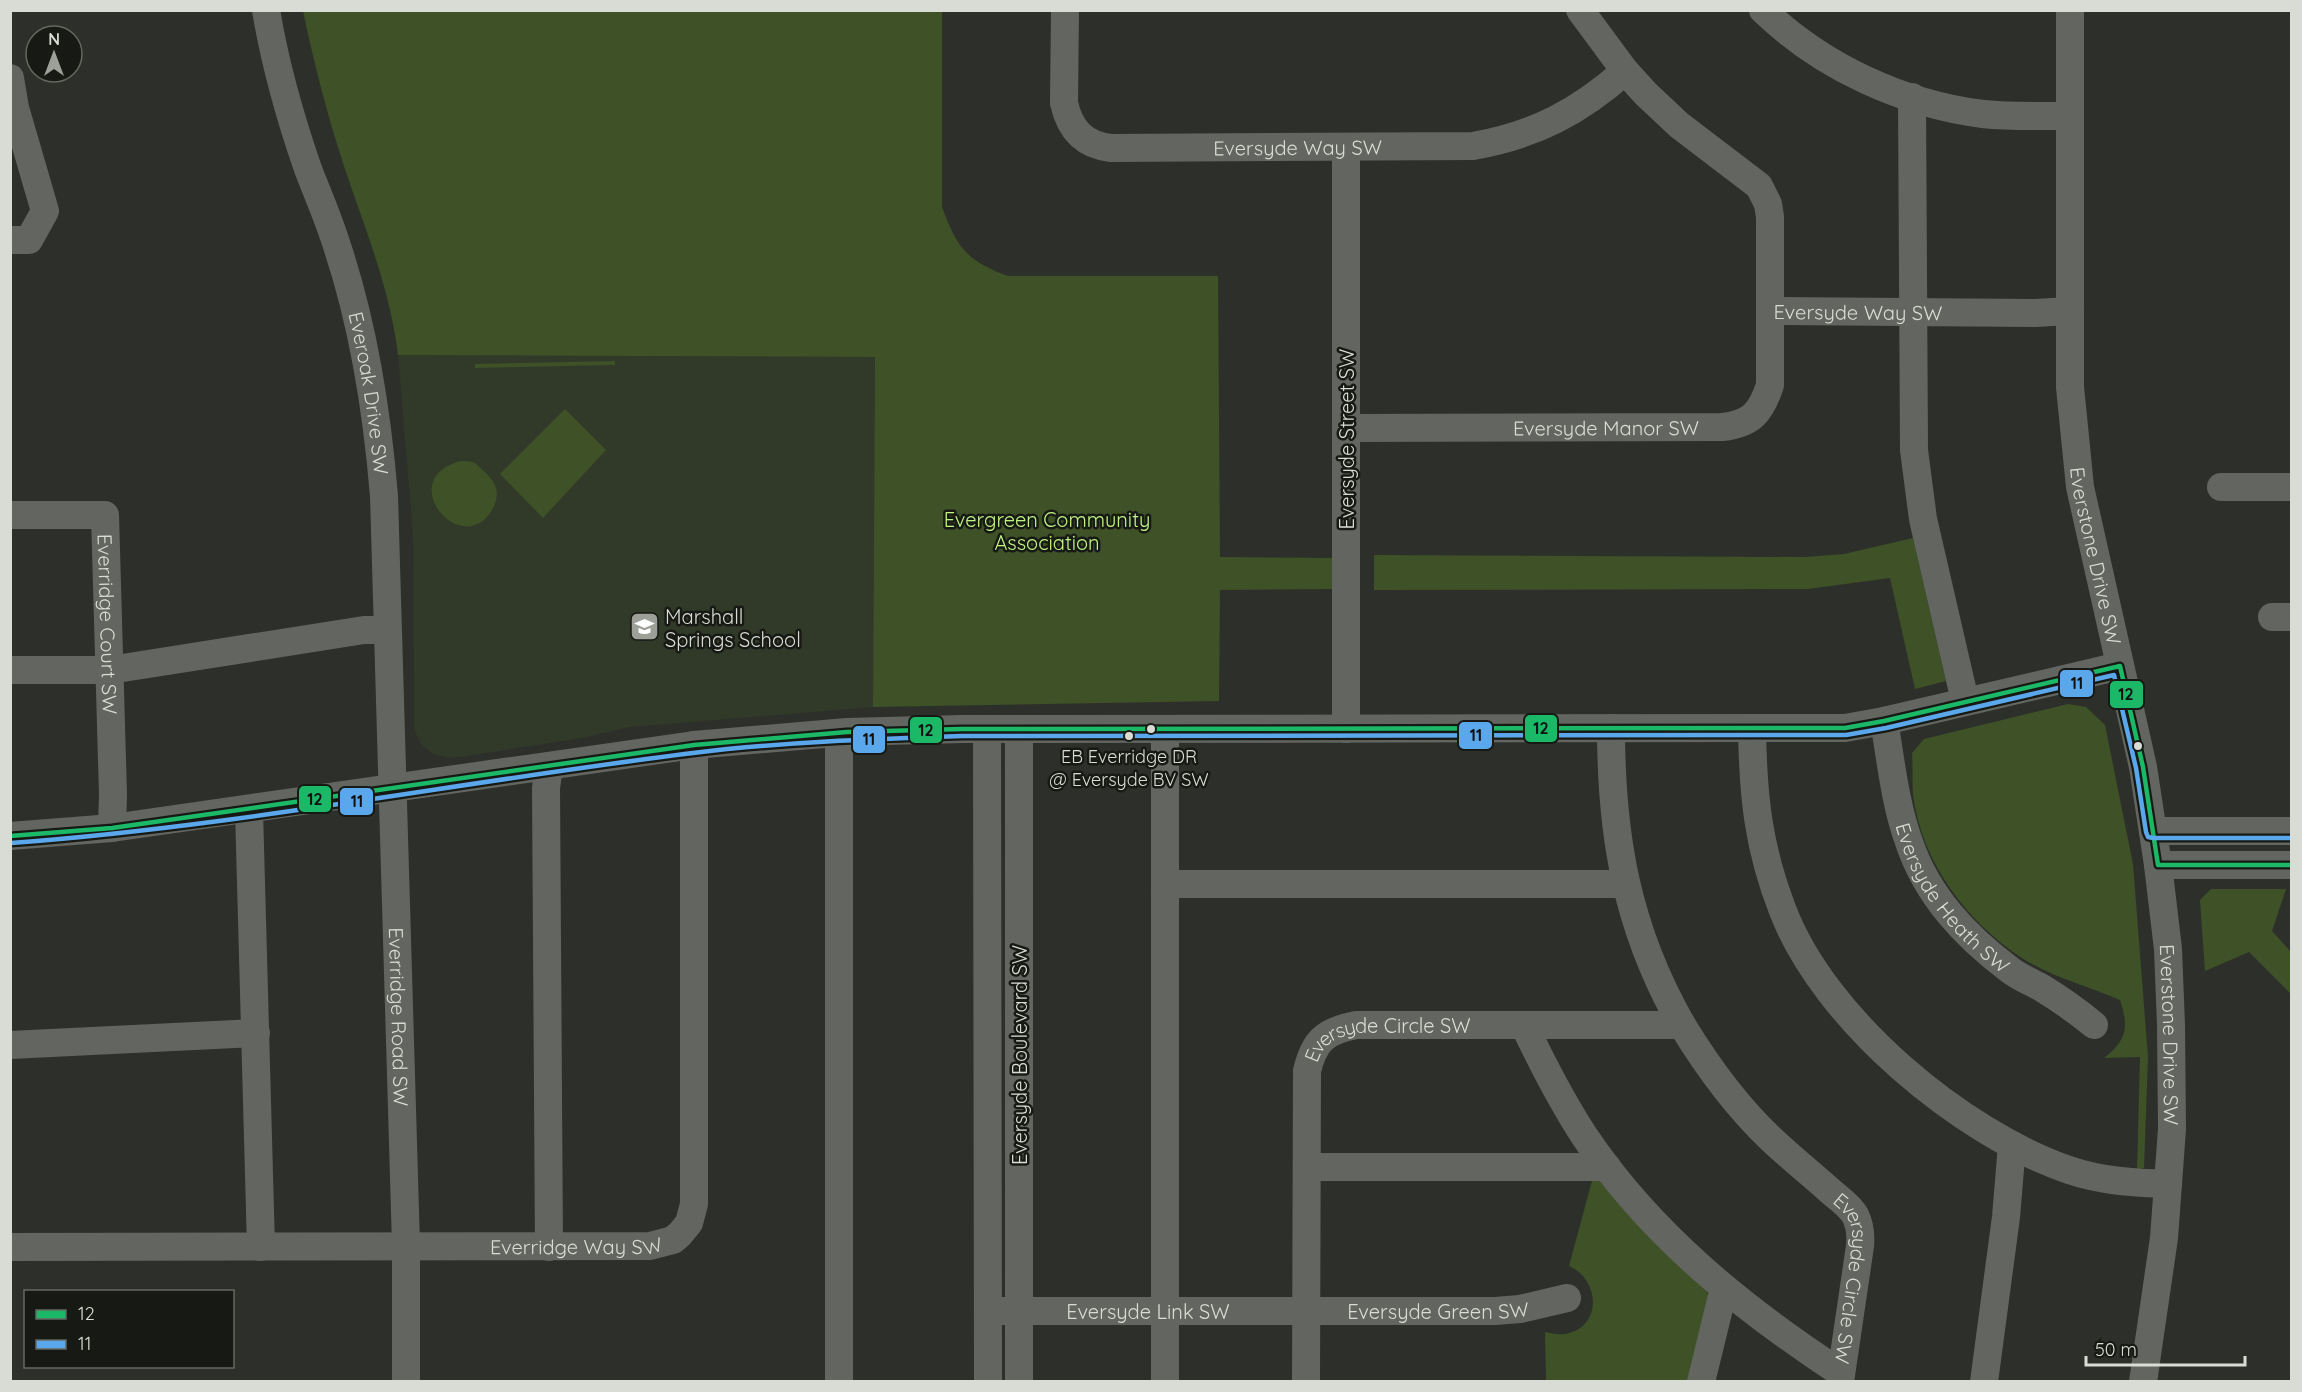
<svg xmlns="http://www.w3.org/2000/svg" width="2302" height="1392" font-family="Quicksand,sans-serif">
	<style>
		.built { fill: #313929 }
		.green { fill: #3e5127 }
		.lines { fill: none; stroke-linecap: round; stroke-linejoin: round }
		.minor { stroke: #636660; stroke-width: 28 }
		.bus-1-casing { stroke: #171a14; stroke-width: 9 }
		.bus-2-casing { stroke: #171a14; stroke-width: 9 }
		.bus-1 { stroke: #1ab867; stroke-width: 4.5 }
		.bus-2 { stroke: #5aa8eb; stroke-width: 4.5 }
		.bus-dot { fill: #d8dcd4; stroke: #171a14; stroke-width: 2 }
		.labels { text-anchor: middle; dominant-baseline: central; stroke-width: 5; stroke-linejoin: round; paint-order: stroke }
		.bus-label { font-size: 18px; fill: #d8dcd4; stroke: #171a14 }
		.street-label { font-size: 20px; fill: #d8dcd4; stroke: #171a14 }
		.park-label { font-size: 20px; fill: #c0f482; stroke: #171a14 }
		.poi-label { font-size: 20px; fill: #d8dcd4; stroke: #171a14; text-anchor: start }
		.line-badge { stroke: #171a14; stroke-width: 2 }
		.pale-badge-label { font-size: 16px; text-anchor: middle; font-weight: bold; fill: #111 }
	</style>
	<rect width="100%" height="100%" fill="#2d302a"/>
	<!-- built -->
	<path class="built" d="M398,355L875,357L873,707L630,727L582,738L467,756L448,758L433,754L421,744L414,729L413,536Z"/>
	<!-- green -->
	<path class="green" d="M303,11H942V207C957,248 967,261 1008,276H1218L1220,557L1332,558V589L1220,590L1219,701L873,707L875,357L398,355C390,288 365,229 344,166C327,114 314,63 303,11Z
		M615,361V365L475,368V364Z
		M565,409L606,450L543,518L500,474Z
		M461,461C465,461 471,461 475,463C478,465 482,470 485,472C497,484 501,494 492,510C462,561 392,479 461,461Z
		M1913,538L1946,681L1915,689L1890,578L1808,589L1374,590V555L1805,557L1844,554Z
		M2068,704L2086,707L2105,725L2133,864L2148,1057L2144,1168L2137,1170L2140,1057L2104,1058C2127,1040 2129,1027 2120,1000C2088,986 2051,977 2022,958C1967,922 1921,862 1913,794C1912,781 1913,766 1912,753L1924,739Z
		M2211,889H2286L2272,931L2291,952V994L2249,952L2205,971L2200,900Z
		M1593,1177L1600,1178L1706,1289L1709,1298L1689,1381H1546L1545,1332C1551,1333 1559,1335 1565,1334C1602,1328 1601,1280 1569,1266Z"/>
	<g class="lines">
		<!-- minor -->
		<g class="minor">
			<path id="s1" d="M266,10C275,64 290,117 308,169C318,195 329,220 337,246C364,327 377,411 384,496L406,1245V1382"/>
			<path id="s2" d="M1065,10L1064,103C1070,130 1084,145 1111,148L1473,146C1535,135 1579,112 1625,71"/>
			<path d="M1763,10C1822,67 1903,104 1983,114C2012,117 2041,116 2070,116"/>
			<path id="s3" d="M2070,10V387L2080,487L2143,767L2158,865L2168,949L2171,1025L2172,1129L2164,1238L2143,1382"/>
			<path d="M10,78L15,108L45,211L29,240H10"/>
			<path d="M1912,97L1914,450L1923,519L1965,701"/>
			<path d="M1346,148V729"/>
			<path id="s4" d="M1770,311L2035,313L2070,311"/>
			<path id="s5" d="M1346,428L1722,427C1751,424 1761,413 1770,385V217L1768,204L1759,186L1679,125L1646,94L1625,71L1580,10"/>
			<path d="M2221,487H2292"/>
			<path id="s6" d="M10,515H105L113,795L112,828"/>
			<path d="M2272,617H2292"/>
			<path d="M10,670H110L364,630H387"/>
			<path id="s7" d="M1884,721C1891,761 1895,804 1909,842C1927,896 1965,936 2010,970C2019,977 2031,982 2042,988C2060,999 2077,1011 2094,1025"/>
			<path id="s8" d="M1611,728C1611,837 1627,929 1682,1025C1707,1066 1736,1106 1771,1139C1790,1157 1810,1173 1829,1190C1838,1198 1849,1205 1855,1215C1860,1225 1861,1236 1860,1246L1840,1382"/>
			<path d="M1752,728C1753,796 1758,847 1783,911C1825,1020 1961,1133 2069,1170C2101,1181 2135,1183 2168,1184"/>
			<path d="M987,729L988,1382"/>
			<path d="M1019,729V1382"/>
			<path d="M1165,729V1382"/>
			<path d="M249,810L261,1247"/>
			<path d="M2153,831H2292"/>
			<path d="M10,836L112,828L694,745L847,732L962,729L1845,728L1884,721L2120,666"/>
			<path d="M2158,865H2292"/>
			<path d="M1165,884H1626"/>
			<path d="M1524,1025C1542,1063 1562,1102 1585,1137C1651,1235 1743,1309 1841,1373"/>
			<path d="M10,1045L256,1033"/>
			<path d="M1307,1167H1607"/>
			<path id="s9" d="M10,1247L650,1246L673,1240L680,1234L689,1223L694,1204V745"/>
			<path d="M549,1247L546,788L549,766"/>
			<path id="s10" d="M1002,1311H1495L1520,1309L1567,1298"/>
			<path d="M839,1382V733"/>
			<path id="s11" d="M1306,1382L1307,1071C1314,1041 1325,1031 1356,1025H1682"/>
			<path d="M1701,1382L1724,1288"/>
			<path d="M1984,1382L2006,1217L2012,1145"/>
		</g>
		<defs>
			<path id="bus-1" d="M10,836L112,828L694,745L847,732L962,729L1845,728L1884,721L2120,666L2143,767L2158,865H2292"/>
			<path id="bus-2" d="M11,843C239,826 465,781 693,753C782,742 872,739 962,736L1846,735L1886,728L2114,675L2136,768L2146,832L2148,837L2153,838H2292"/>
		</defs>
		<!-- bus-1 casing -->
		<use href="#bus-1" class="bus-1-casing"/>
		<!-- bus-2 casing -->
		<use href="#bus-2" class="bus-2-casing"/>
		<!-- bus-1 -->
		<use href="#bus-1" class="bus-1"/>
		<!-- bus-2 -->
		<use href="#bus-2" class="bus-2"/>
	</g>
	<!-- icons -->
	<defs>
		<symbol id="school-square" viewBox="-11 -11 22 22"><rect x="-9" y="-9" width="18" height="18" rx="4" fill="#9ca098" stroke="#171a14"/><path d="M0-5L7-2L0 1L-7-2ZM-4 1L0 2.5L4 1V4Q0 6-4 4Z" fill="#fff"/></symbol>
	</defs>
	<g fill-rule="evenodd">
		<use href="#school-square" x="628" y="610" width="33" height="33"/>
	</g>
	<!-- markers -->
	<g class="bus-dot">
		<circle cx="1151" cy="729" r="5"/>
		<circle cx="1129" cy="736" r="5"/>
		<circle cx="2138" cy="746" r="5"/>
	</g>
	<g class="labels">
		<!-- bus labels -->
		<g class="bus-label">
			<text x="1129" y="756">EB Everridge DR<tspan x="1129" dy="23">@ Eversyde BV SW</tspan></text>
		</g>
		<!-- street labels -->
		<g class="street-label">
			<text stroke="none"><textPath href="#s2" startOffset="350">Eversyde Way SW</textPath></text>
			<text stroke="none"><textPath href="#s4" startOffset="88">Eversyde Way SW</textPath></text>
			<text stroke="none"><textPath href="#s1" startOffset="398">Everoak Drive SW</textPath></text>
			<text stroke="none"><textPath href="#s5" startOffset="260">Eversyde Manor SW</textPath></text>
			<text transform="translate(1346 439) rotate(-90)">Eversyde Street SW</text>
			<text stroke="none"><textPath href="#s3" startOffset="548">Everstone Drive SW</textPath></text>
			<text stroke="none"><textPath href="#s6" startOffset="204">Everridge Court SW</textPath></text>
			<text stroke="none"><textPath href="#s7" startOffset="195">Eversyde Heath SW</textPath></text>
			<text stroke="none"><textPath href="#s1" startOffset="1023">Everridge Road SW</textPath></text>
			<text stroke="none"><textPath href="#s3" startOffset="1034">Everstone Drive SW</textPath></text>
			<text stroke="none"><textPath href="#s11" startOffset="410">Eversyde Circle SW</textPath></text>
			<text transform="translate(1019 1055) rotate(-90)">Eversyde Boulevard SW</text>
			<text stroke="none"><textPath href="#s9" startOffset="566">Everridge Way SW</textPath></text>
			<text stroke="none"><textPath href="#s8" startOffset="630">Eversyde Circle SW</textPath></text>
			<text stroke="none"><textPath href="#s10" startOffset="436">Eversyde Green SW</textPath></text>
			<text stroke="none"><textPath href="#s10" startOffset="146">Eversyde Link SW</textPath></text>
		</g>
		<!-- park labels -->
		<g class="park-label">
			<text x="1047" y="519">Evergreen Community<tspan x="1047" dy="23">Association</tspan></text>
		</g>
		<!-- poi labels -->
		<g class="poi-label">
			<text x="665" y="616">Marshall<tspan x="665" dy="23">Springs School</tspan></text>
		</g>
	</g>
	<g class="line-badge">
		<rect x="2059" y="669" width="35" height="29" rx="6" fill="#5aa8eb"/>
		<rect x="2109" y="680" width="35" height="29" rx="6" fill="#1ab867"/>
		<rect x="1524" y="714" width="34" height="29" rx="6" fill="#1ab867"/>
		<rect x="909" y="716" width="34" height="28" rx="6" fill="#1ab867"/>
		<rect x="1458" y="721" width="35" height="29" rx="6" fill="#5aa8eb"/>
		<rect x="852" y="725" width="34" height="29" rx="6" fill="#5aa8eb"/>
		<rect x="298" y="785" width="34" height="28" rx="6" fill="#1ab867"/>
		<rect x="339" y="787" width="35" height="29" rx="6" fill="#5aa8eb"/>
	</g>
	<g class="pale-badge-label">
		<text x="2077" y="689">11</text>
		<text x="2126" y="700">12</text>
		<text x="1541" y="734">12</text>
		<text x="926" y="736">12</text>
		<text x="1476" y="741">11</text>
		<text x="869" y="745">11</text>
		<text x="315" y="805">12</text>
		<text x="357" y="807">11</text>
	</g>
	<!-- border -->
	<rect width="2302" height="1392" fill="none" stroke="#d8dcd4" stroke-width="24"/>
	<!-- legend -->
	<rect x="24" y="1290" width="210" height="78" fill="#171a14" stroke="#646861" stroke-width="1.5"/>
	<rect x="36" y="1310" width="30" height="9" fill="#1ab867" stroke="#646861" stroke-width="1.5"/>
	<text x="78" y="1320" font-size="18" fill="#d8dcd4">12</text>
	<rect x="36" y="1340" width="30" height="9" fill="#5aa8eb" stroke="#646861" stroke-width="1.5"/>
	<text x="78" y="1350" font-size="18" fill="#d8dcd4">11</text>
	<!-- north arrow -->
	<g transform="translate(54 54)"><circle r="28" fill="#171a14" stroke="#646861" stroke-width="1.5"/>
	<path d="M0-4.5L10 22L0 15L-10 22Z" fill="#9ca098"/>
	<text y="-9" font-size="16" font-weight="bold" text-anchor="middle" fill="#d8dcd4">N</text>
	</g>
	<!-- scale -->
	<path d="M2086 1356v9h159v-9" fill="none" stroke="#d8dcd4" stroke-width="3"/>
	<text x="2095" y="1356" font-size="18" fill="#d8dcd4" stroke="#171a14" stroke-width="4.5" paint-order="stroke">50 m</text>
</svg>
